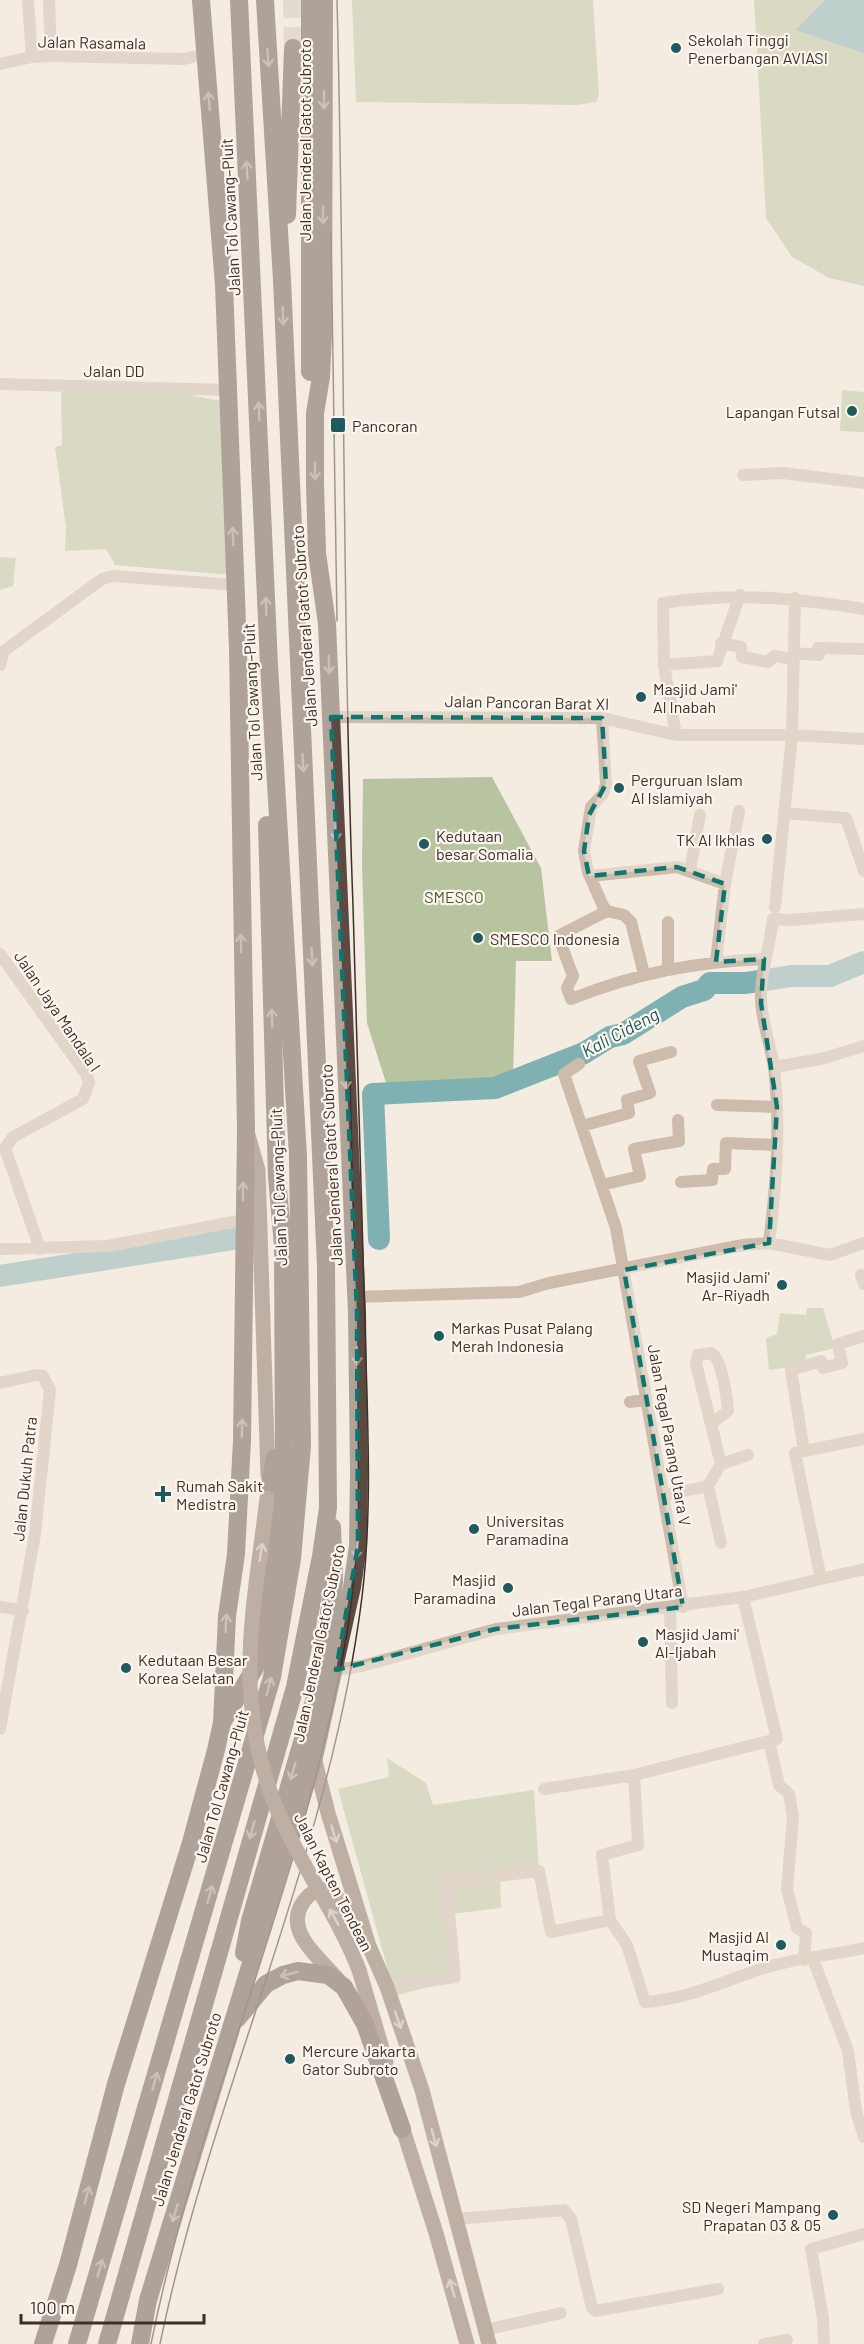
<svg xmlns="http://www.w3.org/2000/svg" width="864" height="2344" font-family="Barlow,sans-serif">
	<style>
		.green { fill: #b8c4a0 }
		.water { fill: #7fb0b2 }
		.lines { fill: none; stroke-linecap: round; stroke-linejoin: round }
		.river { stroke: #7fb0b2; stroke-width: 22 }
		.highway-tunnel { stroke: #cfc6bd; stroke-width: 18; stroke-dasharray: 18 9; stroke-linecap: butt }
		.minor { stroke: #cdbbac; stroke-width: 12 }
		.major { stroke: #7d675c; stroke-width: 15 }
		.highway { stroke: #5c4a42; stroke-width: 18 }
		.tram { stroke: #3b302b; stroke-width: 1.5 }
		.major-bridge { stroke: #7d675c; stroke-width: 15 }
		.oneway { stroke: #9c8e87 }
		.oneway2 { stroke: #c2b5ac }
		.marked { fill: none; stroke: #0f766e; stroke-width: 4.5; stroke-dasharray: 12 8; stroke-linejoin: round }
		.poi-dot { fill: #1f5a5e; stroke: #fbf5ee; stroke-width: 2 }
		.labels { text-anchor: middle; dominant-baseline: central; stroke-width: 4.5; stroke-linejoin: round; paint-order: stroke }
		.poi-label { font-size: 16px; fill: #3b302b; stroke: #fbf5ee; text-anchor: start }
		.street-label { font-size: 16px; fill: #3b302b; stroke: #fbf5ee }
		.park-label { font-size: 16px; fill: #4a5a2e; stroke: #fbf5ee }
		.water-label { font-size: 18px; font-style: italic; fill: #1f5a5e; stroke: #fbf5ee }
	</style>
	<rect width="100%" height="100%" fill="#f4ebe1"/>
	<!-- green -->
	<path class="green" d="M352,0H593L599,96L596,102L577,105L356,102Z
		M754,0H864V286L829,278L792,257L766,218Z
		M61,389L188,395L221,401L230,575L115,565L106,549L65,551L66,527L55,447L62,445Z
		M842,390L864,392V432L840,431Z
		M0,557L16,558L13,586L0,590Z
		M492,777L541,868L552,961H516L513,1077L447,1085L387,1086L367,1023L362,866L363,779Z
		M807,1308H823L835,1348L806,1355L805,1365L769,1370L766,1338L777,1334L780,1313L806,1315Z
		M387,1758L426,1783L433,1805L534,1790L539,1871L500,1880L501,1908L451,1914L455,1979L395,1996L338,1789L389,1777Z"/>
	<!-- water -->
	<path class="water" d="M825,0H864V53L796,30Z"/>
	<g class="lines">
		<!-- river -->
		<path class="river" d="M379,1239L373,1094L495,1088L584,1053L610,1037L623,1034L682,997L704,990L710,983H746L791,976H830L864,962
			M0,1276L234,1239"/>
		<!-- highway-tunnel -->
		<path class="highway-tunnel" d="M292,0L293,48"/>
		<!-- minor -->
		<path class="minor" d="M28,0L32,57
			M49,0L51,56
			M0,64L32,57L51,56L184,59L205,54
			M0,384L228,390
			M743,475L783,473L864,483
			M721,643L741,647L742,657L768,662L774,656L794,659
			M794,653L819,655L818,648L864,649
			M0,665L4,651L102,579L113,576L235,585
			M664,665L717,661L740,595
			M331,717L602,718L676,735H792L864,739
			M602,718L606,784L603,794L591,807L584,851L588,872L603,906L607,911L624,915L631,922L644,974
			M676,735L664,665L663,603C733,592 795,598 864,609
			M784,813L846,818L864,871
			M690,871L700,815
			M590,876L677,867L725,884
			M775,907L792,735L795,598
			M607,911L558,936L573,976L567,988L571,999C637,973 694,962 764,959
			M0,954L86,1074L89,1083L83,1099L13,1137L5,1148L40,1249
			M716,962L725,884L739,811
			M668,968V922
			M579,1064L564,1074L616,1228L683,1607
			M774,1067L821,1059L864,1046
			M717,1105L777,1107
			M582,1126L629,1113L627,1100L650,1093L639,1061L671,1052
			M681,1182L712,1180L713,1169H725L726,1143L776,1145
			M602,1185L640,1176L634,1149L679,1141L678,1120
			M769,1243C776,1186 781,1126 774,1068C771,1046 762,1023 761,1000C760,972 770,947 773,919L791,920L864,914
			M0,1249L108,1246L243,1220
			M861,1275L864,1284
			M356,1297L519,1292L549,1283L743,1245L769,1243L830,1255L864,1243
			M0,1383L36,1375L43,1376L50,1390L35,1534L0,1729
			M630,1402L646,1400
			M712,1423L728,1411C727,1398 722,1358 711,1353L698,1355L696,1364L721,1464
			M804,1451L791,1370L821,1361L823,1368L842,1363L838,1344L864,1336
			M708,1486L721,1543
			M665,1495L708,1486L721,1464L748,1455
			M821,1579L795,1453L864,1439
			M0,1607L23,1610
			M670,1609L672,1703
			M336,1670L362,1666L496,1629L743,1597L864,1569
			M769,1741L779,1785L789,1794L793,1817L787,1889L797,1928L806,1933L804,1960
			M544,1789L634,1775L777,1739L743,1597
			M610,1920L602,1855L638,1845L634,1775
			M813,1959L848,2051L856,2111L864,2137
			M387,1987L455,1977L446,1882L539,1871L551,1932L610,1920L627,1945L645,2002C689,1999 723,1981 764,1968C796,1958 831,1955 864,1948
			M455,2219L564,2210L571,2219L592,2308L595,2311L718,2289
			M485,2330L561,2313
			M764,2344L787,2340
			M824,2344L823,2318L811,2249L864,2234"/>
		<!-- major -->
		<path class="major" d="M248,1135L258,1170L268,1475
			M314,1757L328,1813L369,1946L387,1987L422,2090L489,2344
			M359,1970L386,2062
			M340,1982C323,1960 281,1932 304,1901C311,1891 320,1888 332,1890L358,1927
			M400,2120L436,2233L467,2344"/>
		<!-- highway -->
		<path class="highway" d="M310,0V372
			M287,215L293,48
			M269,1489L275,1458
			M223,1721L255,1668L260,1652L276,1558L284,1471L283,1246L277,1177L267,825
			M244,1953L250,1921L316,1694L334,1582L332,1527
			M237,2019L266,1984L283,1975L298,1971L328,1975L344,1987L365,2024L402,2129
			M43,2344L68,2265L116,2084L190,1846L216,1750L222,1723L227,1616L236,1554L242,1441L246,1130L238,649L224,285L201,0
			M77,2344L272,1677L292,1559L302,1446L298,1156L269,665L239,0
			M107,2344L295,1687L321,1556L328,1508L326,1267L282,280L265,0
			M140,2344L148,2300L314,1757L352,1587L358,1546L359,1472L357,1313L327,624L317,553L315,484V413L321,377L323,333L324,0"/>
		<!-- tram -->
		<path class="tram" d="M331,234L337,621
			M151,2344C199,2106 303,1883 345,1644C362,1552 359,1458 357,1365C355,1270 353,1175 350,1080
			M160,2344C212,2091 330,1854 362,1597C373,1506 367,1414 365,1323C362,1184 358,1045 353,906C342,604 345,302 337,0"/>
		<!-- major-bridge -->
		<path class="major-bridge" d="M267,1498C254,1609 232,1698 276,1807C299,1864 337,1913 359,1970"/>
	</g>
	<!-- one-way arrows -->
	<defs><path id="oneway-shaft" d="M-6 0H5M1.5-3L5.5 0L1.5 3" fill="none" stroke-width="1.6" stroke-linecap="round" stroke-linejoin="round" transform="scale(1.5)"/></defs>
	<g class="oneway">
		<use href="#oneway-shaft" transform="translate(268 58) rotate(86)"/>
		<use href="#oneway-shaft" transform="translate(324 100) rotate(90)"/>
		<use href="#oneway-shaft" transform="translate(209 101) rotate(-95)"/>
		<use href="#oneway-shaft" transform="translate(247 170) rotate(-93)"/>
		<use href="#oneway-shaft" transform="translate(323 215) rotate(90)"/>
		<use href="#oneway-shaft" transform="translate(283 316) rotate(88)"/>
		<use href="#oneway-shaft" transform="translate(259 411) rotate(-92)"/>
		<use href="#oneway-shaft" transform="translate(315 471) rotate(89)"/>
		<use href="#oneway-shaft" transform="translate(233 536) rotate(-93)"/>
		<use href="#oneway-shaft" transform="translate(266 606) rotate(-92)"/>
		<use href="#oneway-shaft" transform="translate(329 665) rotate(88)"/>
		<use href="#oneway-shaft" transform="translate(303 763) rotate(87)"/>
		<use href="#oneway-shaft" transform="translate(336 832) rotate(87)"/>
		<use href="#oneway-shaft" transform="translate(241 943) rotate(-91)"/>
		<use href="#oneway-shaft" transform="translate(312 957) rotate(87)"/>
		<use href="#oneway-shaft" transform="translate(272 1018) rotate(-92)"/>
		<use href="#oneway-shaft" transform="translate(346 1080) rotate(87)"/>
		<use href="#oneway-shaft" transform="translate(243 1191) rotate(-89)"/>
		<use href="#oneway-shaft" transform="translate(357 1356) rotate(89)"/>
		<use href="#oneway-shaft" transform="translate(242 1428) rotate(-89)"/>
		<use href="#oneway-shaft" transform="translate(357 1550) rotate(97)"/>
		<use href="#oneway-shaft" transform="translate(226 1623) rotate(-87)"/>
		<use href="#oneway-shaft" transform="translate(269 1686) rotate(-75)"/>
		<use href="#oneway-shaft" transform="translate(293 1771) rotate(106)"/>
		<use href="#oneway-shaft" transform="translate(252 1830) rotate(106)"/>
		<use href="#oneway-shaft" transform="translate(210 1894) rotate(-74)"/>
		<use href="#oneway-shaft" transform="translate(289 1974) rotate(166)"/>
		<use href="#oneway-shaft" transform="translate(155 2081) rotate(-74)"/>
		<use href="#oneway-shaft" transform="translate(87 2195) rotate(-74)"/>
		<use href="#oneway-shaft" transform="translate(175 2213) rotate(107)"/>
		<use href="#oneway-shaft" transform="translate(100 2268) rotate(-74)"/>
	</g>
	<g class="oneway2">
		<use href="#oneway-shaft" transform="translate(261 1552) rotate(-81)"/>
		<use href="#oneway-shaft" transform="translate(334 1834) rotate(72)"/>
		<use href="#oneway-shaft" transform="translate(334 1917) rotate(-119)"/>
		<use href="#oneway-shaft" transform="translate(398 2020) rotate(71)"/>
		<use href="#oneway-shaft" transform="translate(434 2138) rotate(75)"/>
		<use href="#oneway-shaft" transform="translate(452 2288) rotate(-106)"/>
	</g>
	<!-- marked area -->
	<path d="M0 0H864V2344H0ZM331,717L602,718L606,784L589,815L584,851L589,876L677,867L725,884L716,962L764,959L761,1003L777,1107L769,1243L624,1270L683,1607L496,1629L336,1670L358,1546L357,1313Z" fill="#f4ebe1" fill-opacity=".55" fill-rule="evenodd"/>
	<path class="marked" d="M331,717L602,718L606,784L589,815L584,851L589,876L677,867L725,884L716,962L764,959L761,1003L777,1107L769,1243L624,1270L683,1607L496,1629L336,1670L358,1546L357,1313Z"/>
	<!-- markers -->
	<g class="poi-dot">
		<circle cx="676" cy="48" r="6"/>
		<circle cx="852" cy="411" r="6"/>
		<rect x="330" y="417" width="16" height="16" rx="3"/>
		<circle cx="641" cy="697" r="6"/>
		<circle cx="619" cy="788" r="6"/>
		<circle cx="767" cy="839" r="6"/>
		<circle cx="424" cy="844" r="6"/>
		<circle cx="478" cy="938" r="6"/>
		<circle cx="782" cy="1285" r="6"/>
		<circle cx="439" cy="1336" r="6"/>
		<path d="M160 1485h6v6h6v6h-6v6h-6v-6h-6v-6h6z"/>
		<circle cx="474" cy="1529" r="6"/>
		<circle cx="508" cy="1588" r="6"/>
		<circle cx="643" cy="1642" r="6"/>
		<circle cx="126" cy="1668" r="6"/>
		<circle cx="781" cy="1945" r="6"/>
		<circle cx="290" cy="2059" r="6"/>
		<circle cx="833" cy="2215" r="6"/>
	</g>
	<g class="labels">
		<!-- poi labels -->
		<g class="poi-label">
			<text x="688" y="39">Sekolah Tinggi<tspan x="688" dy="18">Penerbangan AVIASI</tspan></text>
			<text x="840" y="411" text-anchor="end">Lapangan Futsal</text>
			<text x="352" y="425">Pancoran</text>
			<text x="653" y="688">Masjid Jami'<tspan x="653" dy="18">Al Inabah</tspan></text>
			<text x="631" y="779">Perguruan Islam<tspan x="631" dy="18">Al Islamiyah</tspan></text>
			<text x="436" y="835">Kedutaan<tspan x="436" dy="18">besar Somalia</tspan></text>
			<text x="755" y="839" text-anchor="end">TK Al Ikhlas</text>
			<text x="490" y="938">SMESCO Indonesia</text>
			<text x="770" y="1276" text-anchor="end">Masjid Jami'<tspan x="770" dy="18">Ar-Riyadh</tspan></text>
			<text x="451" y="1327">Markas Pusat Palang<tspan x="451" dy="18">Merah Indonesia</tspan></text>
			<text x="176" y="1485">Rumah Sakit<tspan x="176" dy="18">Medistra</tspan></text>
			<text x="486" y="1520">Universitas<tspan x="486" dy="18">Paramadina</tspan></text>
			<text x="496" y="1579" text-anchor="end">Masjid<tspan x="496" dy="18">Paramadina</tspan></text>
			<text x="655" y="1633">Masjid Jami'<tspan x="655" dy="18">Al-Ijabah</tspan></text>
			<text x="138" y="1659">Kedutaan Besar<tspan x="138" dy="18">Korea Selatan</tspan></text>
			<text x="769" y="1936" text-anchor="end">Masjid Al<tspan x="769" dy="18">Mustaqim</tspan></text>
			<text x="302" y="2050">Mercure Jakarta<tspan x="302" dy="18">Gator Subroto</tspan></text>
			<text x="821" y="2206" text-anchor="end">SD Negeri Mampang<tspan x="821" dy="18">Prapatan 03 &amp; 05</tspan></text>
		</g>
		<!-- street labels -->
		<g class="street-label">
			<text transform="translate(92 42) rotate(1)">Jalan Rasamala</text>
			<text transform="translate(304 140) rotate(-90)">Jalan Jenderal Gatot Subroto</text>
			<text transform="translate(230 217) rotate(-93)">Jalan Tol Cawang–Pluit</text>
			<text x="114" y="370">Jalan DD</text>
			<text transform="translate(304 626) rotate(-94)">Jalan Jenderal Gatot Subroto</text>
			<text transform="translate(252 702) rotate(-93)">Jalan Tol Cawang–Pluit</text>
			<text transform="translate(527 702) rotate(1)">Jalan Pancoran Barat XI</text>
			<text transform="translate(58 1011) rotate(56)">Jalan Jaya Mandala I</text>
			<text transform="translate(331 1165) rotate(-93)">Jalan Jenderal Gatot Subroto</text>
			<text transform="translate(278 1187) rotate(-92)">Jalan Tol Cawang–Pluit</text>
			<text transform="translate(670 1435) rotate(80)">Jalan Tegal Parang Utara V</text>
			<text transform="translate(24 1479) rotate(-84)">Jalan Dukuh Patra</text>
			<text transform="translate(597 1600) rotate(-7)">Jalan Tegal Parang Utara</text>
			<text transform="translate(318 1643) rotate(-78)">Jalan Jenderal Gatot Subroto</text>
			<text transform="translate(221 1786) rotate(-74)">Jalan Tol Cawang–Pluit</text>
			<text transform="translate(334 1882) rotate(63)">Jalan Kapten Tendean</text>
			<text transform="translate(186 2109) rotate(-73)">Jalan Jenderal Gatot Subroto</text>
		</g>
		<!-- park labels -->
		<g class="park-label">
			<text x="454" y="896">SMESCO</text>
		</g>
		<!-- water labels -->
		<g class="water-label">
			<text transform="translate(620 1032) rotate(-28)">Kali Cideng</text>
		</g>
	</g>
	<!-- scale -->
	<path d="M21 2314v9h183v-9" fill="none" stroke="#3b302b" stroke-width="3"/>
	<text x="30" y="2314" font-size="18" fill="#3b302b" stroke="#fbf5ee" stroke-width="4.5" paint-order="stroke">100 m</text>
</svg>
